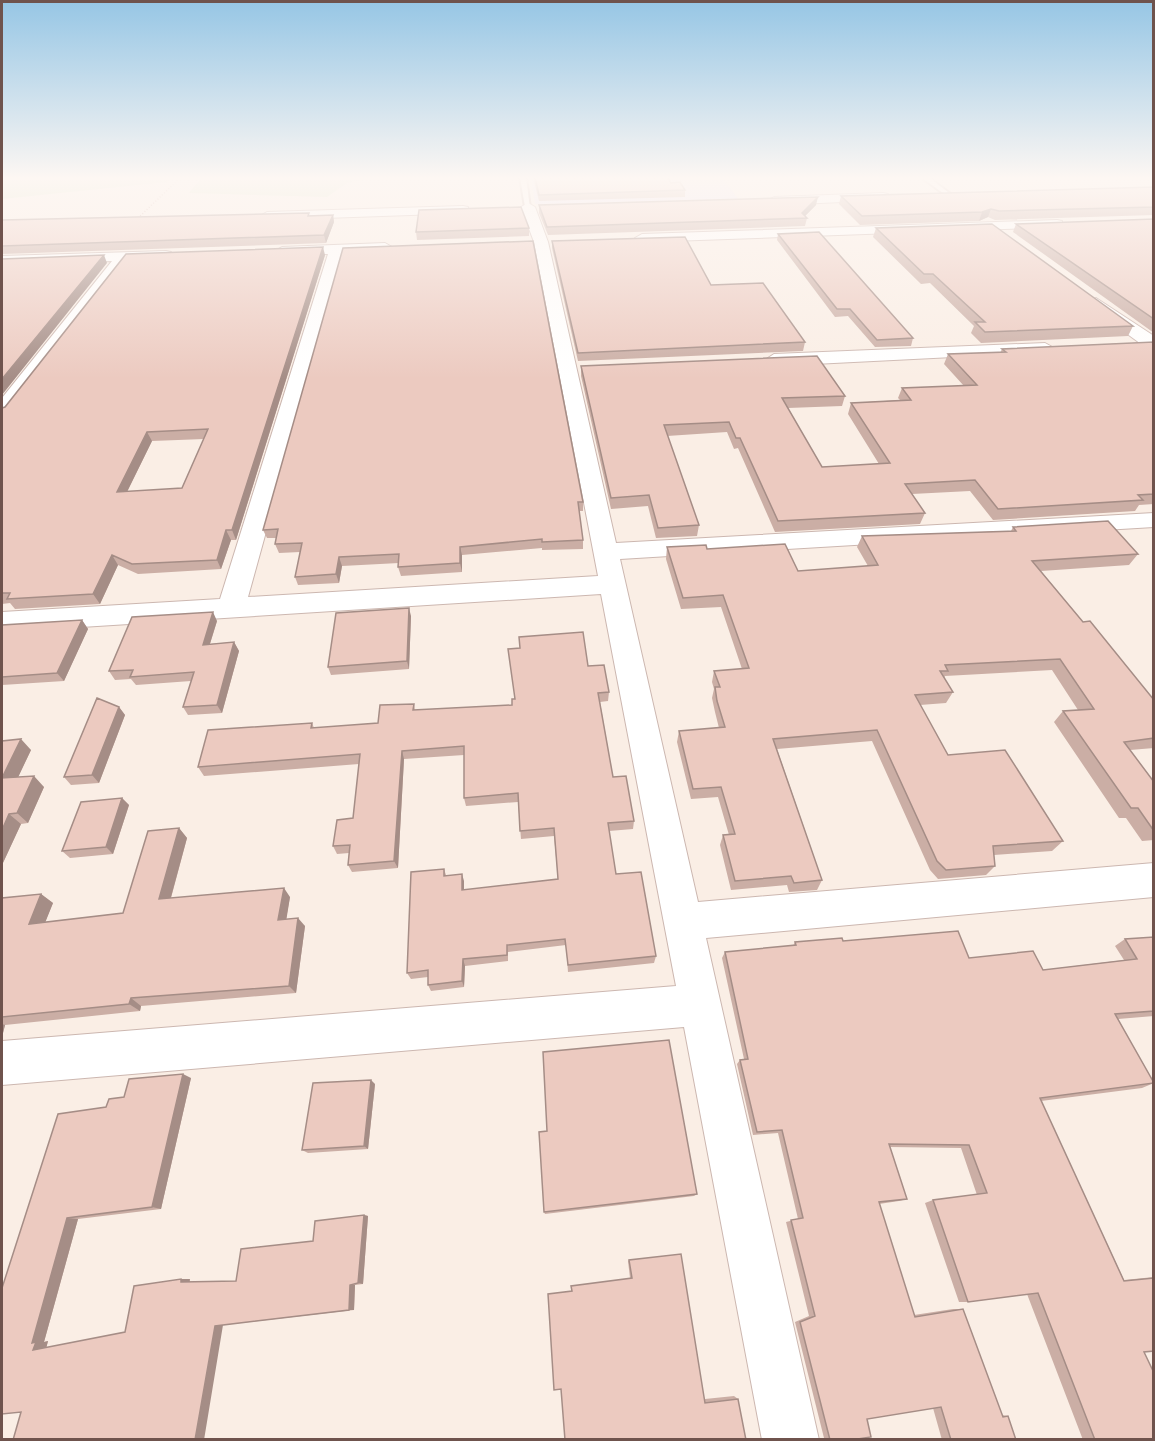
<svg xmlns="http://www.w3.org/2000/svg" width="1155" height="1441" font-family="Signika,sans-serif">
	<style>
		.education { fill: #ebe2f6 }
		.green { fill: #d8e5c5 }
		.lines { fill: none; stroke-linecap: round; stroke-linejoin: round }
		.lane-casing { stroke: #ccb7b0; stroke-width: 4 }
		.street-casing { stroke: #ccb7b0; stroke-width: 2 }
		.path { stroke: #d0ada3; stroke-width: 1.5; stroke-dasharray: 1 2; stroke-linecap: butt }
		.lane { fill: #fff; fill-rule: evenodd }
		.street { fill: #fff; fill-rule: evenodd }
		.wall { fill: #cbaea5; fill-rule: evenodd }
		.shaded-wall { fill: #a58d86 }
		.building { fill: #eccac0; stroke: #a58d86; stroke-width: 1.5; fill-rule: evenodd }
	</style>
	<rect width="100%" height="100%" fill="#faeee5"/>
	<!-- education -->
	<path class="education" d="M531,177H722L738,199L535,204Z"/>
	<!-- green -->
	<path class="green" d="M2,177H172L167,182L2,199Z
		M202,177H376L347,183L327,197L189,193Z"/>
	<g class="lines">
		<defs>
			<path id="lane" d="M520,177H526L530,208L525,207Z
				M921,177H928L952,195L947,196Z"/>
			<path id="street" d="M883,193L888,194V200L774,205L767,201L774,197Z
				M528,203L535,207L548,242L616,543L1154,513V527L620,559L698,902L1154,863V897L706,938L819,1440H762L684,1027L2,1085V1041L676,986L601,594L2,632V612L220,599L328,254H277L275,251L282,247L385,243L392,247L385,251L343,253L248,597L598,576L534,242L521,207Z
				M463,206L468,207V213L267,220L260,216L267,212Z
				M1057,220L1062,221V227L642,242L635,238L642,234Z
				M166,251L171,252L173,255L171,258L128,261L9,415L2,417V398L112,261L2,265V256Z
				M1096,298L1154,336V350L1148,349L1090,307L1088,303Z
				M1045,343L1054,348L1051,352L774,366L765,360L774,354Z"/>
		</defs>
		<!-- lane casing -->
		<use href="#lane" class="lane-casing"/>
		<!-- street casing -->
		<use href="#street" class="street-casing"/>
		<!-- path -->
		<path class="path" d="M138,218L181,177"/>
		<!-- lane -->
		<use href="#lane" class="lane"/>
		<!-- street -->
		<use href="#street" class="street"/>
	</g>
	<!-- wall -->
	<path class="wall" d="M533,177H667L671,183L685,190V197L539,201Z
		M1154,187V215L995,220L988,217L979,221L860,225L839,204L841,196Z
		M539,205H816L805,216L807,218L805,226L548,235L539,213Z
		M333,215L334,222L326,243L2,254V220Z
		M1154,219V333L1013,232L1016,224Z
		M529,228V236L417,240L416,232Z
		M876,228L1133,326L1128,336L981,343L971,333L974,326L930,283L921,284L873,237Z
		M778,234L913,338L911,346L875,347L848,316L835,317L777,240Z
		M552,241L711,285L805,342L803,351L578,361L552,248Z
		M325,255L236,540H231L221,569L138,574L118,565L100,604L15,609L10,603L2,604V408ZM204,439L182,488L127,492L152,441Z
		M1154,342V504L1139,505L1135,511L993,520L970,491L912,494L925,513L920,524L775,532L738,448L734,449L727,432L667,436L699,525L697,536L656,538L648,506L611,509L581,376V366L845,396L842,406L788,408L822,467L879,464L848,414L851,403L900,400L898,398L902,388L964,386L944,364L948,354L1000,353L1002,349Z
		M583,502V511H579L583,540V549L542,550V548L462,555V572L401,576L398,567L399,563L342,566L339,583L298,585L295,577L300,552L279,553L275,544L276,538H267L263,530Z
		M1013,527L1138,554L1129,565L1041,571L1083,622L1154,700V748L1130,750L1154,782V840L1142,841L1126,818H1119L1054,722L1063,711L1078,710L1052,670L945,676L944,678L953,692L946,703L920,705L948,755L1063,841L1052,851L994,855L995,866L986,875L938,879L930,870L872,741L777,749L822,880L817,890L789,892L787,885L731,890L720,845L723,835H729L718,797L691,799L677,742L679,731L719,728L715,712L712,698L714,689L712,682L714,671L742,669L721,607L681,609L666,559L667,547L707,549L798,571L868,566L857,547L862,536L1011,531Z
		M411,616L409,669L331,675L328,667Z
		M82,620L88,629L64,681L2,685V625Z
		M217,621L210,644L234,642L239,651L222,713L188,715L183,707L191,681L136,685L131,679L115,680L109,671Z
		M588,666L609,692L608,701L600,702L613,777L634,821L633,829L609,831L616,874L656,956L654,963L568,972L566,945L508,952V961L465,966L464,987L431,991L428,985V977L411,979L407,973L444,869L446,875L464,881V890L558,879L554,836L521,839L518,802L466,806L464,798V755L404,759L398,868L352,872L348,865L349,853L337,854L333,846L353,818L359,764L204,776L198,767L312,723L314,728L378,723L414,704L415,710L512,705L514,699Z
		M119,707L125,715L99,783L71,785L64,777Z
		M2,741L31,750L18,777L44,787L28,823L21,824L2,865Z
		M122,798L129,805L113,854L70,858L62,851Z
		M179,828L187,838L171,898L290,897L286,919L305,926L296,993L141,1006L140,1011L5,1025L3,1033H2V898L41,894L53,903L45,922L123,913Z
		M1154,937V1016L1118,1019L1154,1083L1142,1088L1041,1101L1124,1280L1154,1277V1351L1144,1352L1154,1440H1083L1027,1294L968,1302H959L925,1203L933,1200L977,1195L961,1148L890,1147L907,1199L899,1201L879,1204L914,1315L953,1309H963L1002,1415L1008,1416L1016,1440H942L933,1408L867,1419L851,1440H826L824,1438L795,1322L809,1316L786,1222L798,1219L778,1133L753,1135L737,1064L740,1060L744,1059L722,958L725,952L793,946L795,942L843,941L969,958L1043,970L1124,960L1115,946L1125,939Z
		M191,1078L161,1209L78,1219L44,1342L48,1341L46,1348L125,1332L190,1279V1282L236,1281L364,1215L368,1216L363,1284L355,1285L354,1310L223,1325L21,1412L2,1288L106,1107L124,1097Z
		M375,1084L368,1149L308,1153L302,1150Z
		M547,1131L697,1194L694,1196L545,1214L544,1212Z
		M629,1260L705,1399L734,1396L738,1399L746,1440L572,1291L630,1278L628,1261Z"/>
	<!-- shaded-wall -->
	<path class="shaded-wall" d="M818,197L816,205L802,219V213Z
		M991,209L988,217L979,221L982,212Z
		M333,215L334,222L326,243L324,235Z
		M323,247L325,255L236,540L232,530Z
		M104,255L107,263L2,395V379Z
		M147,432L152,441L122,502L117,492Z
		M226,530L231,540L221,569L217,560Z
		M460,547L462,555V572L460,563Z
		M112,555L118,565L100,604L93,594Z
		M339,557L342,566L339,583L336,574Z
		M409,608L411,616L409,669L407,661Z
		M213,612L217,621L207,653L203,645Z
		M82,620L88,629L64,681L57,673Z
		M234,642L239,651L222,713L217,705Z
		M119,707L125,715L99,783L92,775Z
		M21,739L31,750L13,788L2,778Z
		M402,751L404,759L398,868L394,861Z
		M34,776L44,787L28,823L17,813Z
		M122,798L129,805L113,854L106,847Z
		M9,814L21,824L2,865V830Z
		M179,828L187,838L168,908L159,899Z
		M462,874L464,881V898L462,890Z
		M284,888L290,897L285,928L278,920Z
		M41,894L53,903L41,933L29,924Z
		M298,918L305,926L296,993L289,986Z
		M463,959L465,966L464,987L462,981Z
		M131,998L141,1006L140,1011L129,1004Z
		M2,1024L5,1025L3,1033H2Z
		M183,1074L191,1078L161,1209L152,1207Z
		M371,1080L375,1084L368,1149L364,1146Z
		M364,1215L368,1216L363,1284L358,1283Z
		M67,1218L78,1219L44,1342L48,1341L46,1349L33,1350L32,1343Z
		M181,1279H190L189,1283L181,1282Z
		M350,1285H355L354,1310H349Z
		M223,1325L204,1440H195L215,1326Z"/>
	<!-- building -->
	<path class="building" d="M535,177H667L671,183L680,182L685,190L539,195Z
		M1154,187V207L999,211L991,209L982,212L862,216L841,196Z
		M818,197L802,213L807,218L547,227L539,205Z
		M521,207L529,228L416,232L419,210Z
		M309,213L308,216L333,215L324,235L2,246V220Z
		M1154,219V319L1016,224Z
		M992,224L1133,326L985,332L975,322H985L933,274H924L876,228Z
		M819,232L913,338L877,340L850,309H837L778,234Z
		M685,237L711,285L763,283L805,342L578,353L552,241Z
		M533,241L583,502H578L583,540L542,542V539L460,547V563L398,567L399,554L339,557L336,574L295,577L302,543L275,544L278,529L263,530L343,248Z
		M323,247L232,530H226L217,560L132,564L112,555L93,594L7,599L10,593H2V408L5,407L126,254ZM208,429L182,488L117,492L147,432Z
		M104,255L2,379V259Z
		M1154,342V494L1138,495L1143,500L998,509L975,480L905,484L925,513L778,521L740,438H736L729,422L664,425L699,525L658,528L649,495L611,498L581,366L817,356L845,396L782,398L822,467L890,463L851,403L911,400L902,388L977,385L948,354L1006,352L1002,349Z
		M1108,521L1138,554L1032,561L1083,622L1090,621L1154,700V738L1124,742L1154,782V831L1138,808H1131L1063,711L1094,709L1060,659L945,665L948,671H940L953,692L915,695L948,755L1005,750L1063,841L993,846L995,866L946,870L937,861L877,730L773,739L822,880L794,883L791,876L735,881L723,835L735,834L721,787L693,789L679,731L725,727L717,701L715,687H720L714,671L749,668L723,595L683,598L667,547L706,545L707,549L785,544L798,571L878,565L862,536L1016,531L1013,527Z
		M409,608L407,661L328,667L336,613Z
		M213,612L203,645L234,642L217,705L183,707L194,672L130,677L133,670L109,671L132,617Z
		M82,620L57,673L2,677V625Z
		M583,632L588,666L604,665L609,692L598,693L613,777L626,776L634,821L608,823L616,874L641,872L656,956L568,965L565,939L507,945V955L463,959L462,981L428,985V970L407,973L411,872L444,869V876L462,874V890L558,879L554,828L520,831L518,793L464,798V746L402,751L394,861L348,865L350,845L333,846L337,820L353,818L360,754L198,767L208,730L312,723L311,728L378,723L380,705L414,704L413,710L512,705V699H515L508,649L520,648L519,637Z
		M97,698L119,707L92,775L64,777Z
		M21,739L2,778L34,776L17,813L9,814L2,830V741Z
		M122,798L106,847L62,851L81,802Z
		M179,828L159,899L284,888L278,920L298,918L289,986L131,998L129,1004L2,1017V898L41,894L29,924L123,913L148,831Z
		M958,931L969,958L1033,951L1043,970L1137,959L1125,939L1154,937V1011L1115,1014L1154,1083L1040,1098L1124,1281L1154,1278V1351L1144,1352L1154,1373V1440H1095L1038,1293L968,1302L933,1200L987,1193L969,1145L889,1144L907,1199L879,1202L915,1317L963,1309L1003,1417L1008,1416L1016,1440H951L941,1407L867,1419L871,1437L851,1440H830L800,1322L815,1316L791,1220L803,1218L782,1130L757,1132L740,1060L748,1059L725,952L796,945L795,942L842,938L843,941Z
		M669,1040L697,1194L544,1212L539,1132L547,1131L543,1052Z
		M183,1074L152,1207L67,1218L32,1343L36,1342L33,1350L125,1332L134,1286L181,1279V1282L236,1281L241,1249L313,1241L315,1221L364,1215L358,1283L350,1285L349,1310L215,1326L195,1440H13L21,1412L2,1414V1288L58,1114L106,1107L109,1099L124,1097L129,1079Z
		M371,1080L364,1146L302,1150L313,1083Z
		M681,1254L705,1403L738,1399L746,1440H565L561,1389L554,1390L548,1294L572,1291L571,1286L632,1278L629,1260Z"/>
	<!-- sky -->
	<linearGradient id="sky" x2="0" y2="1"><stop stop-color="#96c6e5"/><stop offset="0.47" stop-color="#fdf7f3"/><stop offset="1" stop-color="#fdf7f3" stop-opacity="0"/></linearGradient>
	<rect width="1155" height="379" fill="url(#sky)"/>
	<!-- border -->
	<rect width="1155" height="1441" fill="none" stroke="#6f534d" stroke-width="6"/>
</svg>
